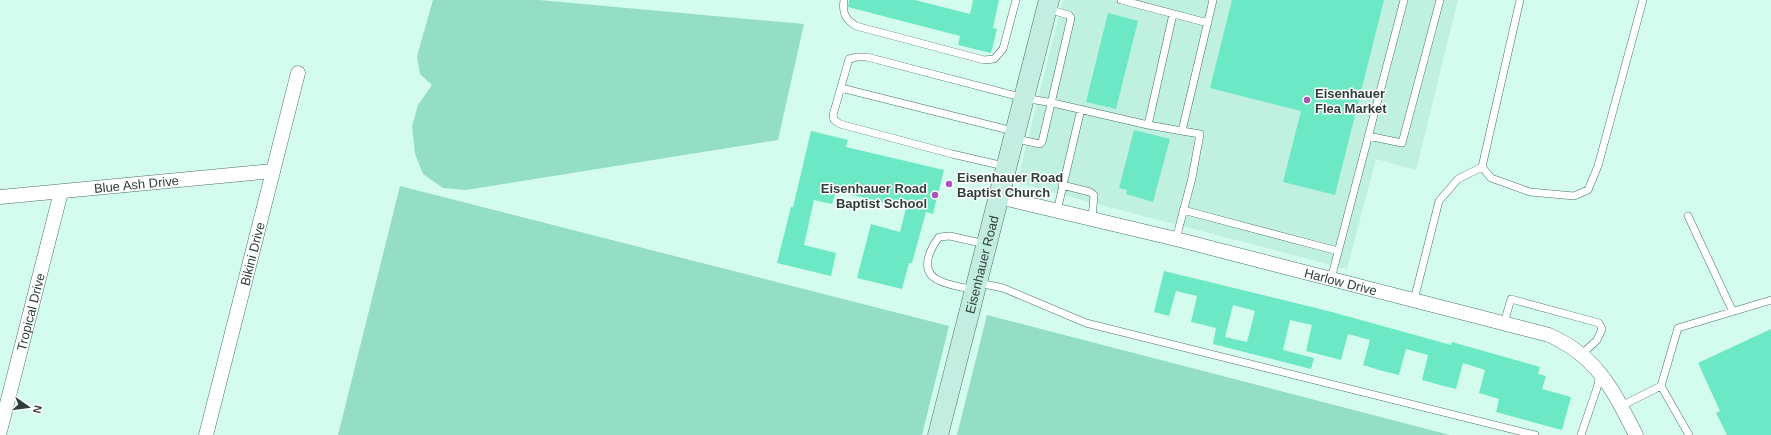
<svg xmlns="http://www.w3.org/2000/svg" width="1771" height="435" font-family="Helvetica,sans-serif">
	<style>
		.built { fill: #c0f0df }
		.green { fill: #95dec6 }
		.building { fill: #6ce8c4; fill-rule: evenodd }
		.lines { fill: none; stroke-linecap: round; stroke-linejoin: round }
		.service-casing { stroke: #4a6f63; stroke-width: 8 }
		.minor-casing { stroke: #4a6f63; stroke-width: 15 }
		.secondary-casing { stroke: #4a6f63; stroke-width: 21 }
		.service { stroke: #fff; stroke-width: 7 }
		.minor { stroke: #fff; stroke-width: 14 }
		.secondary { stroke: #c4ede2; stroke-width: 20 }
		.poi-dot { fill: #ad51bc; stroke: #fff; stroke-width: 1.5 }
		.labels { text-anchor: middle; dominant-baseline: central; stroke-width: 3; stroke-linejoin: round; paint-order: stroke }
		.poi-label { font-size: 13px; font-weight: bold; fill: #2e3e39; stroke: #fff; text-anchor: start }
		.street-label { font-size: 13px; fill: #2e3e39; stroke: #fff }
	</style>
	<rect width="100%" height="100%" fill="#d4fcee"/>
	<!-- built -->
	<path class="built" d="M1063,0H1458L1416,170L1376,159L1347,269L1017,183Z"/>
	<!-- green -->
	<path class="green" d="M433,0H539L804,24L778,140L466,190L443,188L423,174L415,154L412,126L418,105L432,85L420,74L417,56Z
		M400,186L949,326L922,435H338Z
		M987,315L1450,435H957Z"/>
	<!-- building -->
	<path class="building" d="M849,0H915L970,14L973,0H999L993,28L997,29L991,53L958,45L960,36L848,7Z
		M1232,0H1384L1335,195L1283,182L1301,111L1210,88Z
		M1108,13L1138,21L1116,109L1086,102Z
		M1134,130L1170,139L1153,202L1126,194L1127,190L1119,188Z
		M811,131L848,140L846,147L944,170L933,214L926,212L912,263H909L902,289L857,278L871,224L900,232L906,208L836,191L832,204L814,200L804,245L836,253L831,276L777,263L791,207H793Z
		M1164,271L1332,312L1451,345L1452,342L1540,367L1538,374L1546,376L1542,389L1571,397L1562,430L1496,412L1499,399L1479,393L1485,370L1463,363L1456,389L1440,385L1422,380L1428,355L1406,349L1399,375L1379,370L1363,365L1370,340L1348,334L1341,360L1306,351L1312,325L1290,320L1283,350L1314,358L1311,369L1213,344L1216,328L1191,322L1197,296L1176,291L1169,316L1154,312ZM1233,305L1255,311L1247,342L1225,337Z
		M1771,329V435H1727L1716,413L1720,411L1698,363Z"/>
	<g class="lines">
		<defs>
			<path id="service" d="M844,0C842,13 845,19 856,26L984,60L994,59L1003,49L1016,0
				M1121,0L1208,23
				M1520,0L1482,167L1491,178L1530,192L1574,196L1588,190L1598,166L1643,0
				M841,88L1013,131
				M1148,125L1182,131L1213,0
				M1368,136L1402,143L1440,0
				M1016,139L1040,144L1042,142L1071,18L1069,15L1047,9
				M1004,166L952,154L840,124L834,120L833,115L849,59L857,57H867L1024,98L1053,103L1148,125L1173,14
				M1062,185L1090,192L1094,195L1092,219
				M1183,210L1338,251
				M1057,211L1081,109
				M1688,216L1733,312
				M1176,239L1192,178L1200,134L1182,131
				M1331,279L1404,0
				M979,283L1003,288L1086,323L1535,435
				M975,290C963,287 949,286 938,280C919,271 930,249 939,237L950,236L985,244
				M1414,300L1439,201L1458,179L1482,167
				M1504,323L1511,299L1599,323L1602,329L1597,340L1582,354
				M1621,406L1661,386
				M1581,435L1597,388L1600,374
				M1689,435L1661,386L1678,328L1771,300"/>
			<g id="minor">
				<path id="s1" d="M0,197L273,171"/>
				<path id="s2" d="M999,197L1176,239L1549,335C1598,357 1613,390 1636,435"/>
				<path id="s3" d="M0,431L61,192"/>
				<path id="s4" d="M206,435L298,73"/>
			</g>
			<g id="secondary">
				<path id="s5" d="M938,435L1049,0"/>
			</g>
		</defs>
		<!-- service casing -->
		<use href="#service" class="service-casing"/>
		<!-- minor casing -->
		<use href="#minor" class="minor-casing"/>
		<!-- secondary casing -->
		<use href="#secondary" class="secondary-casing"/>
		<!-- service -->
		<use href="#service" class="service"/>
		<!-- minor -->
		<use href="#minor" class="minor"/>
		<!-- secondary -->
		<use href="#secondary" class="secondary"/>
	</g>
	<!-- markers -->
	<g class="poi-dot">
		<circle cx="1307" cy="100" r="4"/>
		<circle cx="949" cy="184" r="4"/>
		<circle cx="935" cy="195" r="4"/>
	</g>
	<g class="labels">
		<!-- poi labels -->
		<g class="poi-label">
			<text x="1315" y="93">Eisenhauer<tspan x="1315" dy="15">Flea Market</tspan></text>
			<text x="957" y="177">Eisenhauer Road<tspan x="957" dy="15">Baptist Church</tspan></text>
			<text x="927" y="188" text-anchor="end">Eisenhauer Road<tspan x="927" dy="15">Baptist School</tspan></text>
		</g>
		<!-- street labels -->
		<g class="street-label">
			<text stroke="none"><textPath href="#s1" startOffset="137">Blue Ash Drive</textPath></text>
			<text stroke="none"><textPath href="#s4" startOffset="187">Bikini Drive</textPath></text>
			<text stroke="none"><textPath href="#s5" startOffset="176">Eisenhauer Road</textPath></text>
			<text stroke="none"><textPath href="#s2" startOffset="352">Harlow Drive</textPath></text>
			<text stroke="none"><textPath href="#s3" startOffset="123">Tropical Drive</textPath></text>
		</g>
	</g>
	<!-- north arrow -->
	<g transform="translate(28 407) rotate(104)" stroke="#ffffff" stroke-width="3" paint-order="stroke">
	<path d="M0-3L7 15L0 10L-7 15Z" fill="#2e3e39"/>
	<text y="-6" font-size="11" font-weight="bold" text-anchor="middle" fill="#2e3e39">N</text>
	</g>
</svg>
